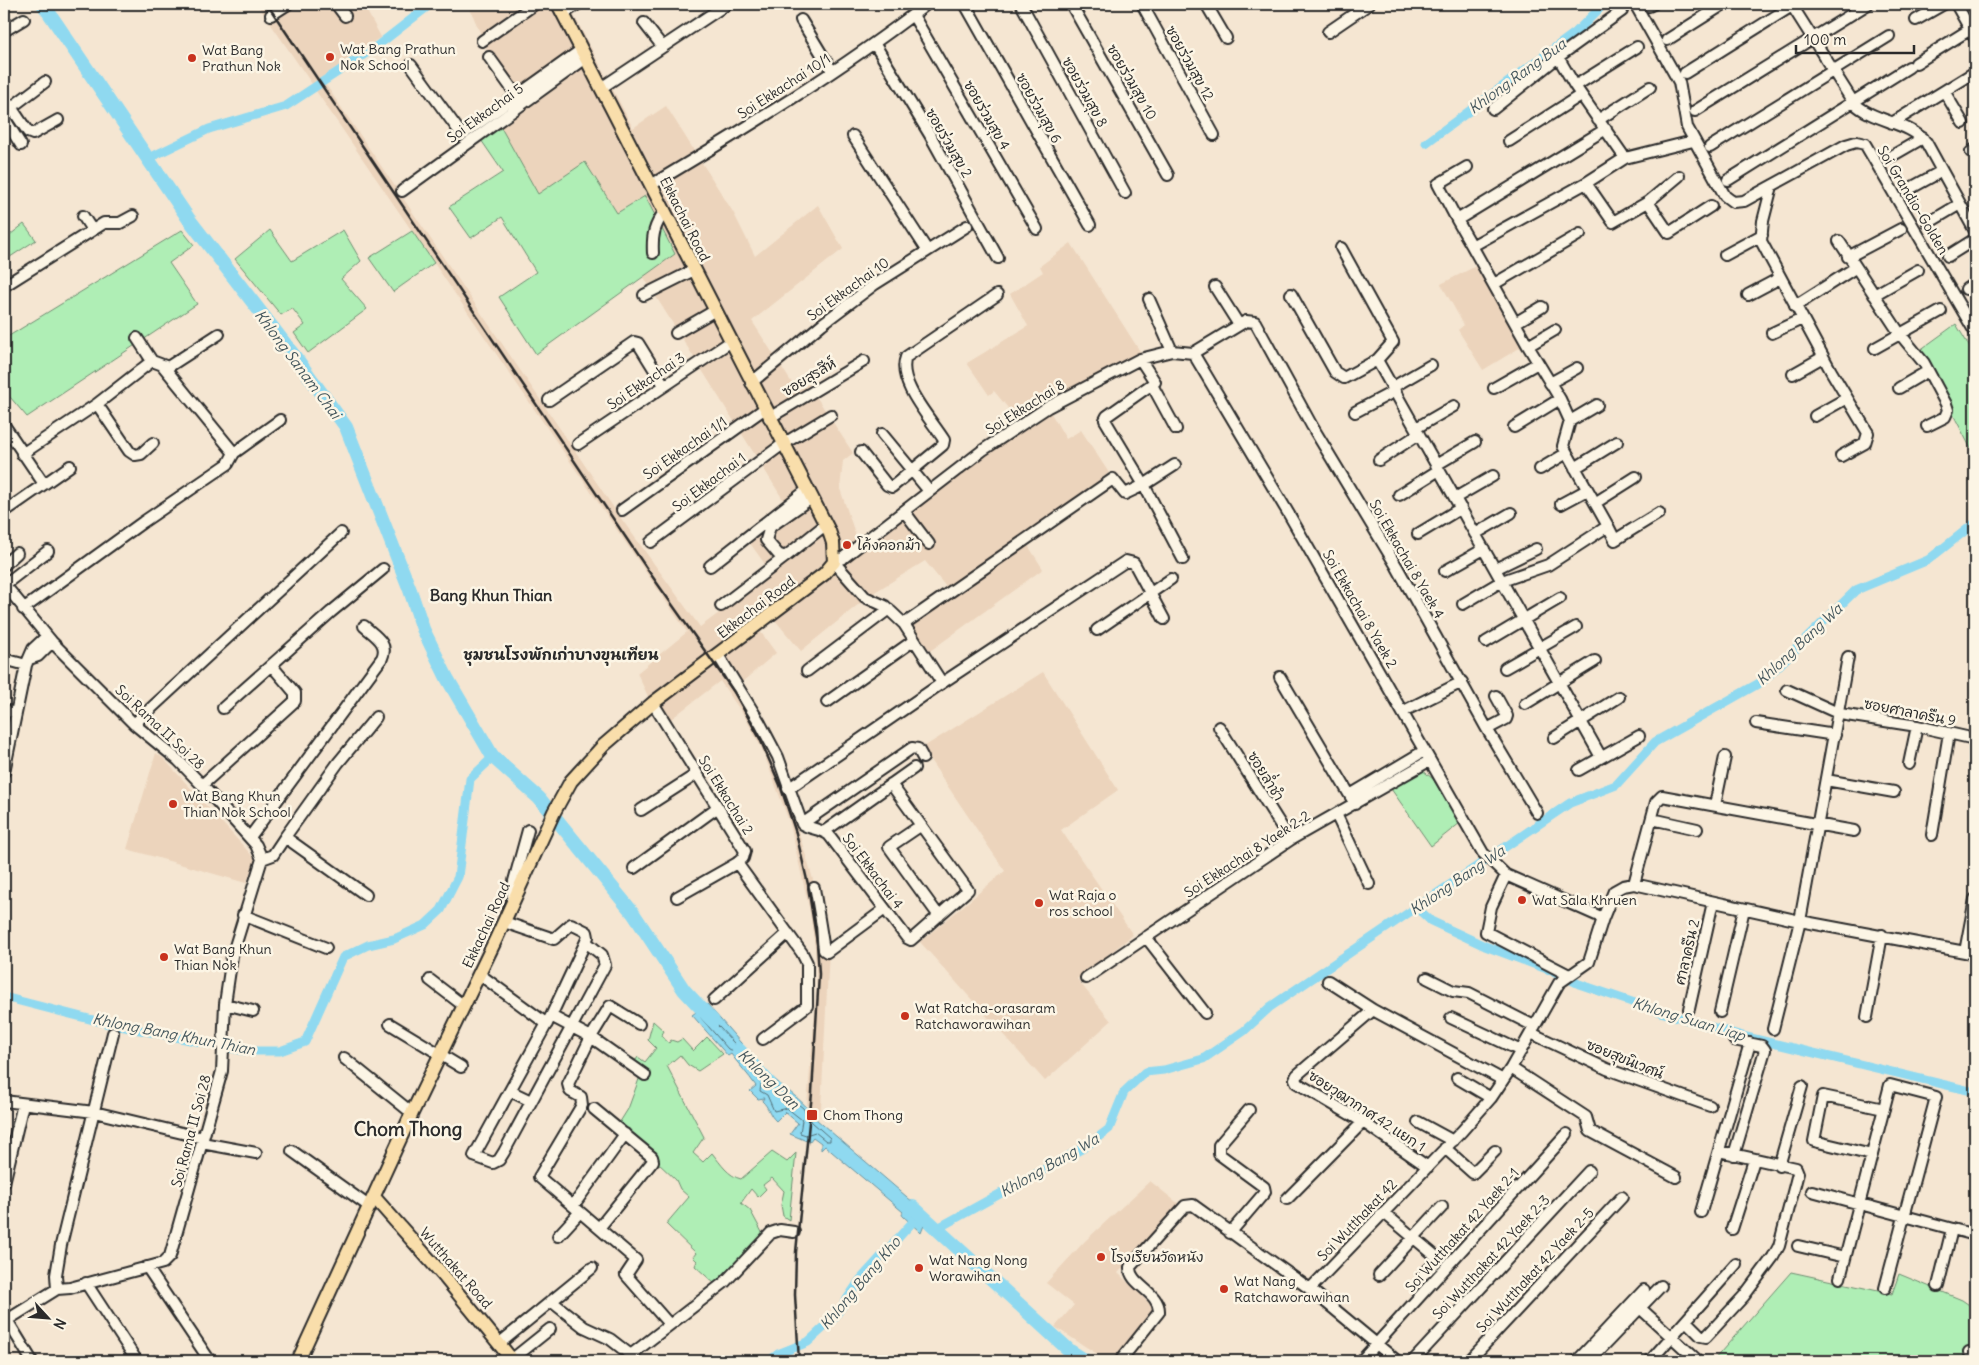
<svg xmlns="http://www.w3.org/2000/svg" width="1979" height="1365" font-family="Delius,'Playpen Sans Thai',sans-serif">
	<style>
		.built { fill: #ecd4bc }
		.green { fill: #afeeb5; stroke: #6d8c70 }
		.water { fill: #8fd9f0; stroke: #6793a1 }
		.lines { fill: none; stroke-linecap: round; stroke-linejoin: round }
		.shore { stroke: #53717a; stroke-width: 1 }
		.canal { stroke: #8fd9f0; stroke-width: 9 }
		.river { stroke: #8fd9f0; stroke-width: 14 }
		.minor-casing { stroke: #2b2b2b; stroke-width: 14 }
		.major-casing { stroke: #2b2b2b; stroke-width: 16 }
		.minor { stroke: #fcf5e5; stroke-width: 10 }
		.major { stroke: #f9deab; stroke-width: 12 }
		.rail { stroke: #2b2b2b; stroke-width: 2.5 }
		.poi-dot { fill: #c8321e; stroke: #fcf5e5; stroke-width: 2 }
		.labels { text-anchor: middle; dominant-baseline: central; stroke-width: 5; stroke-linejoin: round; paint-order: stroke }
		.poi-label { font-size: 14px; fill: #2b2b2b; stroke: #fcf5e5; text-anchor: start }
		.street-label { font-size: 14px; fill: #2b2b2b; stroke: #fcf5e5 }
		.water-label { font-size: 15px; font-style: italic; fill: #44565c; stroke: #fcf5e5 }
		.neighbourhood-label { font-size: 15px; font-weight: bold; fill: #2b2b2b; stroke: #fcf5e5 }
		.quarter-label { font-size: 16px; font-weight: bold; fill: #2b2b2b; stroke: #fcf5e5 }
		.district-label { font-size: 19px; font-weight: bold; fill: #2b2b2b; stroke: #fcf5e5 }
	</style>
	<rect width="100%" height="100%" fill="#f5e6d2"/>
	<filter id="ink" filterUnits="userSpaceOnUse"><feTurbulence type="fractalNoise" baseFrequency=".02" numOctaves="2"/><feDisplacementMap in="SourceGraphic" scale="10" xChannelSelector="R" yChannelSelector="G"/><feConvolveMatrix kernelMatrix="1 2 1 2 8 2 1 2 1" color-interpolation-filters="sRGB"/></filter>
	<g filter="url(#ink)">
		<!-- built -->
		<path class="built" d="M257,4H273L280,14L295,4H363L381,37L312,84Z
			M468,4H568L633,128L666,106L733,212L755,256L818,205L843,249L752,321L797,391L808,384L853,453L843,461L840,489L857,539L978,446L1017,419L994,391L989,395L967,363L1028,326L1010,294L1043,272L1040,266L1071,243L1141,353L1045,403L1066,439L1081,430L1109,473L1022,536L1043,569L930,651L906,617L946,587L925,561L870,595L801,651L774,619L760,631L776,653L735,688L787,794L812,876L829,950L821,1109L807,1105L817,988L815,948L810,912L790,824L762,749L745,717L720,681L662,726L637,673L687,632L316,91L326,85L620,517L700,627L772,574L742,532L784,501L643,276L675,254L645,196L617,213L538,194L499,124L522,107L487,49Z
			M1476,266L1521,347L1483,370L1458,330L1464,325L1441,284Z
			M1043,672L1118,790L1061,830L1133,935L1077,979L1111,1021L1045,1081L920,942L1005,871L922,748Z
			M156,753L164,759L256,860L246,883L127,849Z
			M1150,1181L1180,1205L1118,1273L1151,1305L1153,1313L1112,1361H1108L1055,1327L1074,1305L1046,1283L1085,1241Z"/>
		<!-- green -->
		<path class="green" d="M499,124L538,194L585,162L617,213L645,196L675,254L536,354L499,297L536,272L502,217L471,238L449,207L503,172L479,137Z
			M24,224L36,240L4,261V235L6,238Z
			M182,230L194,245L169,263L197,304L27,417L4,390V339Z
			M270,230L292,261L343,230L361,261L341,279L367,309L308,353L294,333L305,325L292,308L281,315L235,259Z
			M412,231L434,263L393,292L369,258Z
			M1956,324L1975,356V446L1971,449L1920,350Z
			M1421,769L1433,779L1460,823L1431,846L1389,786Z
			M653,1021L664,1031L661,1036L669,1043L671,1040L677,1042L682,1039L693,1051L707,1037L723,1054L698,1071L688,1065L680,1055L667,1066L704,1137L693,1153L703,1162L712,1153C721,1164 728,1176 741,1179L772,1152L787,1162L796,1153L789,1220L783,1216L781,1205L784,1191L772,1178L763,1185L766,1189L758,1197L751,1189L741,1203L750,1210L764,1236L742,1261L715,1284L695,1266L697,1261L693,1257L696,1253L666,1224L689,1197L680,1189L676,1180L618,1125L628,1109L642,1071L627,1060L630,1057L636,1060L638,1057L645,1062L656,1048L648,1040Z
			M1791,1272L1892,1294L1899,1274L1962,1300L1975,1309V1347L1964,1361H1713Z"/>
		<!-- water -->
		<path class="water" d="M707,1004L754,1058L750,1065L756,1071L765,1070C781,1088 803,1098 816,1119L928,1215L921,1233L902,1215L903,1212L825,1146L821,1150V1143L813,1137L809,1142L790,1134L798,1123L785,1112L776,1121C769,1115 769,1107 762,1101L764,1098L758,1099L750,1091L756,1086C748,1074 739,1065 731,1054L728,1056L692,1015Z"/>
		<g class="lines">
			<!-- shore -->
			<path class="shore" d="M705,1012L747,1057L746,1062H743L735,1051L728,1049L701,1018L700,1015Z
				M760,1076H763L803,1108L812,1122L830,1138V1141H826L815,1132L806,1135L800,1133L802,1120L787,1108L774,1111L767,1095L760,1091L761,1085L758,1078Z"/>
			<!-- canal -->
			<path class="canal" d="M1426,143L1576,32L1604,4
				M149,158L209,129L286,106L377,46L431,4
				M1417,908L1431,921L1485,946L1555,972L1579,984L1664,1013L1739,1035L1975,1092
				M4,997L105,1023L246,1051H280L305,1042L343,957L368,945L394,939L425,925L441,910L458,877L470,779L493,757
				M938,1228L1085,1147L1109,1129L1124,1092L1145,1072L1164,1070L1203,1059L1244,1031L1270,1007L1570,803L1616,785L1655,742L1763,681L1856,590L1928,560L1975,523
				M769,1361L778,1354L808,1342L834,1318L860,1280L919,1215"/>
			<!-- river -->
			<path class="river" d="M43,4L188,218L299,362L346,427L410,590L423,629L447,678L493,757L539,798L633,913L684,990L713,1021
				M739,1050L770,1084
				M913,1207L1070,1351L1086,1361"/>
			<defs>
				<path id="minor" d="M336,4L345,16
					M965,4L1090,225
					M1021,4L1125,193
					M1071,4L1168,175
					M1142,4L1214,135
					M1206,4L1226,38
					M1635,4L1679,82L1687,127L1725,196L1733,202L1744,201L1846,145L1856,142L1865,144L1975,332
					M1791,4L1853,102C1874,123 1906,120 1926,142L1975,231
					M1956,4L1975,38
					M1649,6L1653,4
					M563,14L578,4
					M271,15L288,4
					M913,15L1037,229
					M801,20L832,71
					M1916,20L1944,4
					M644,23L662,46
					M4,31L24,19
					M1328,32L1369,4
					M1667,40L1724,4
					M482,41L535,4
					M874,43L930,135L998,258
					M489,57L517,96
					M1916,63L1969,30
					M411,65L462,135L581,50
					M1685,73L1795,4
					M1575,86L1558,57L1622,11
					M601,88L727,4
					M1944,91L1963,123
					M11,107L28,132L33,134L58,120
					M1493,109L1558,57
					M1695,111L1868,4
					M4,113L45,82
					M4,118L21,145
					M1598,120L1650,87
					M1892,123L1975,72
					M1606,129L1457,220L1472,246L1586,183L1625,158L1693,141
					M853,136L927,250
					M1509,141L1581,95
					M1710,147L1889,36
					M1971,152L1975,149
					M1890,157L1923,138
					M1625,158L1575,86L1637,47
					M1728,180L1909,67
					M1586,183L1613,222L1648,202L1679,176
					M651,185C745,129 840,71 927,4
					M1772,186L1763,221L1761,241L1831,371L1868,433L1865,443L1841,456
					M1909,189L1942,171
					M402,191L586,58
					M1648,202L1669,233L1711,206
					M83,216L92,230
					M1457,220L1438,184L1467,167
					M1928,223L1960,204
					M1839,241L1900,334L1924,363L1946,404L1948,410L1945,417L1927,426
					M653,253C652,235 654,226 665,211
					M1725,255L1762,235
					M1948,256L1975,239
					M1848,257L1901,229
					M1494,284L1580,234
					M4,286L104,223H120L133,216
					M1215,287L1239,325
					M1966,289L1975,283
					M1291,294L1335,372L1344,378L1377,360L1393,342L1341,248
					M644,295L694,270
					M1748,295L1780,278
					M1874,295L1918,270
					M1149,299L1172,351
					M1795,306L1855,268
					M1515,323L1542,307
					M676,333L714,311
					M1772,333L1802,319
					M137,338L152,361
					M1528,346L1555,330
					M1875,348L1941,311
					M1193,353L1290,516L1483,853L1506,875L1603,918
					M1140,359L1155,382L1107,416L1105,420L1144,485L1175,465
					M1377,360L1601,757
					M163,366L234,453
					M1793,374L1823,357
					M751,383L822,324L875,284L967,226
					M1550,383L1577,368
					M1152,385L1176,429
					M1393,387L1431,365
					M1494,388L1538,363
					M1899,388L1928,371
					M549,400L634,342L638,343L664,385
					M97,404L129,451L135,455L141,454L153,443
					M1355,412L1395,391
					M1815,416L1847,398
					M769,418L864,361
					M1570,421L1597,405
					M4,425L44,484
					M1514,427L1560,399
					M1416,428L1454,406
					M882,434L929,491
					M578,444L730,342
					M861,452L887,485L892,487L943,445L944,440C931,419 896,382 906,357L997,295
					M22,454L97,404L152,361L168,367L219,334
					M1379,460L1419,434
					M1436,465L1475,442
					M1575,468L1617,442
					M1540,469L1567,453
					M1399,495L1439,470
					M1455,498L1493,476
					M810,499L770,527L766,540L778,554L785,557L825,525
					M1595,503L1636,477
					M1561,504L1587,490
					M622,510L764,409
					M904,511L929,544
					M4,512L70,466
					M1608,526L1615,540L1659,513
					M1418,534L1461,508
					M1475,534L1511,513
					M651,542L783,444L831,415
					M4,565L17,553
					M710,566L807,490
					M1495,569L1536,549
					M1445,571L1484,549
					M4,584L52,642L134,724L178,760L202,785L256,845L262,859L232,956L225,1004L222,1071L170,1256L163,1263L70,1288L57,1289L4,1322
					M4,585L48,551
					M1463,604L1502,581L1548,565L1608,526L1563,446L1570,421L1560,399L1528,346L1472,246
					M721,606L785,557
					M23,609L143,522L228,464L234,453L280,420
					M904,624L1113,479L1125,494L1144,485L1183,559
					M1097,630L1171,579
					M1486,642L1560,598
					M718,655L760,723L778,757L802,824C810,829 822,829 829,835L907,938L911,940L968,890L891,784
					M4,659L26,665
					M29,659L38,656L52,642
					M1505,668L1576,627
					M807,671L889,609
					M1280,677L1355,804
					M942,683L904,624L885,606L865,597L834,562L843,558L983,450L1048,407L1140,359L1172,351L1193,353L1246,321L1255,322L1312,426L1397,567L1487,729L1537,813
					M1787,690L1840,714L1917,726L1975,739
					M827,702L913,641
					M653,703L745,851L743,858L737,863L802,953L807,963V1006L763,1039
					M1525,704L1595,661
					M223,708L331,612L383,569
					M4,710L16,713
					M1404,711L1462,682
					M1756,723L1835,735
					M134,724L341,533
					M1219,727L1290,840
					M1487,729L1506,719L1507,716L1496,696
					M1554,738L1619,697
					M1909,764L1917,726
					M1579,770L1639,736
					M4,772L26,665L33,649L47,636
					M1826,780L1894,792
					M202,785L295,701V693L272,666
					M788,789L942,683L1126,561L1134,563L1164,619
					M1350,795L1424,751
					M1715,805L1725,757
					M641,810L697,774
					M1336,814L1369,884
					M1652,819L1697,829
					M802,824L912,748L918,749L923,758
					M920,826L889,847L939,916
					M825,831L914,768
					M1932,835L1949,733
					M250,837L382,658C389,643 375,636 364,626
					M285,837L338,763L376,717
					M262,859L273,855L285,837L366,895
					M634,868L718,807
					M1506,875L1491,907L1486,932L1569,975
					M1634,884L1656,802L1662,796L1854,831
					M814,888L824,950L827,952L885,909
					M677,897L737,863
					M512,900L514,881L528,830
					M243,915L326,948
					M504,922L554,939L571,924L587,932L588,937L551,1016L474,1156L493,1163L499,1160L504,1152L605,965L602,955L586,942
					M1146,937L1205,1013
					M1965,952L1975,954
					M479,974L547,1024
					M1086,978L1290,840L1429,761
					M1427,978L1453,991L1469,993L1534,1026
					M430,980L464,1006
					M1328,981L1373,1010L1503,1080
					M714,1000L788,933
					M225,1004L253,1011
					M1689,1009L1713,902
					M1373,1010L1297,1075L1295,1079L1297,1083L1363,1122L1428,1167
					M1720,1012L1744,909
					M551,1016L591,1037L645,1075
					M1867,1017L1882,935
					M1451,1018L1521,1051
					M390,1024L461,1067
					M1773,1029L1800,921L1848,657
					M1531,1033L1607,1069L1710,1106
					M1734,1040L1762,1046L1765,1050L1734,1155
					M344,1058L412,1113
					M1511,1068L1586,1117L1590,1131L1676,1177
					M1457,1078L1491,1098
					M510,1091L531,1101
					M4,1101L94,1112L203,1138
					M594,1109L652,1157L653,1161L599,1228
					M1418,1122L1453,1141
					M202,1143L256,1153
					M1445,1148L1473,1173L1495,1151
					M292,1151L370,1207
					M1872,1155L1814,1141L1823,1096L1884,1109
					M1779,1166L1802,1086
					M4,1183L23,1104
					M1812,1191L1975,1235
					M1287,1199L1363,1122
					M573,1206L625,1134
					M580,1212L636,1260L626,1275L669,1324
					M1701,1212L1750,1043
					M1384,1213L1439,1259L1424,1274
					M1732,1229L1754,1160
					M1230,1233L1265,1192L1264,1187L1219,1154V1145L1249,1110
					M558,1236L580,1212L539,1177L582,1105L581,1097L570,1091L568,1084L591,1037L610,1006L639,1024
					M1798,1246L1845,1257
					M147,1267L210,1361
					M1379,1275L1442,1207
					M1840,1278L1890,1085L1936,1097L1885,1288
					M86,1283L137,1361
					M1938,1286L1952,1229
					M57,1289L56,1275L61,1245L113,1033
					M1310,1289L1397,1361
					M551,1301L584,1327L610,1339L628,1353L632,1354L725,1282L771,1233L780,1230L794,1232
					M1639,1307L1697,1360
					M7,1320L32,1361
					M1686,1321L1701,1336L1706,1337L1744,1296L1773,1257L1779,1246L1798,1173L1796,1168L1719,1151
					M500,1343L592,1268
					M1969,1352L1975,1357
					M510,1361L550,1329
					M1120,1361L1159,1312C1160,1292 1129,1285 1130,1267L1185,1206L1193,1205L1310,1289L1462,1131L1491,1098L1511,1068L1559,983L1589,962L1603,918L1614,891L1623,886L1634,884L1800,921L1965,952L1975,899
					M1361,1361L1567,1134
					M1413,1361L1589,1171
					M1469,1361L1622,1197
					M1577,1361L1644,1290
					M1589,1361L1661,1286
					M1650,1361L1736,1264"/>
				<path id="major" d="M374,1197L443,1275L513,1361
					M298,1361L412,1113L496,939L554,812L571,781L603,746L653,703L824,574L834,562L833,543L829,531L558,4"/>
			</defs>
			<!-- minor casing -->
			<use href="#minor" class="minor-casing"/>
			<!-- major casing -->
			<use href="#major" class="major-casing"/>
			<!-- minor -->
			<use href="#minor" class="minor"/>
			<!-- major -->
			<use href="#major" class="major"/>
			<!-- rail -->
			<path class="rail" d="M267,4L647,569L734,692L760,739L780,785L796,833L810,893L816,928L819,974L812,1093L796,1252L795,1295L799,1361"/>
		</g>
	</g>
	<!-- markers -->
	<g class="poi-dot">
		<circle cx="330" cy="57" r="5"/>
		<circle cx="192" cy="58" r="5"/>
		<circle cx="847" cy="545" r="5"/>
		<circle cx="173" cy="804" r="5"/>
		<circle cx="1522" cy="900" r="5"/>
		<circle cx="1039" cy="903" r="5"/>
		<circle cx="164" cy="957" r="5"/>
		<circle cx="905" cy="1016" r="5"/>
		<rect x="806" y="1109" width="12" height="12" rx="2.5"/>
		<circle cx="1101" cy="1257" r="5"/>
		<circle cx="919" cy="1268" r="5"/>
		<circle cx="1224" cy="1289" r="5"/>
	</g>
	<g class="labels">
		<!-- poi labels -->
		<g class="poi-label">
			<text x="340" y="49">Wat Bang Prathun<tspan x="340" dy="16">Nok School</tspan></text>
			<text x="202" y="50">Wat Bang<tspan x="202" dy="16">Prathun Nok</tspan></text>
			<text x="857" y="545">โค้งคอกม้า</text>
			<text x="183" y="796">Wat Bang Khun<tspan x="183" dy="16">Thian Nok School</tspan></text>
			<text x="1049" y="895">Wat Raja o<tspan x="1049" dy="16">ros school</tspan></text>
			<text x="1532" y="900">Wat Sala Khruen</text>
			<text x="174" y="949">Wat Bang Khun<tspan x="174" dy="16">Thian Nok</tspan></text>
			<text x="915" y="1008">Wat Ratcha-orasaram<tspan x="915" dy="16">Ratchaworawihan</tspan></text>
			<text x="823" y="1115">Chom Thong</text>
			<text x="1111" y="1257">โรงเรียนวัดหนัง</text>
			<text x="929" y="1260">Wat Nang Nong<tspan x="929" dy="16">Worawihan</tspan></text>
			<text x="1234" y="1281">Wat Nang<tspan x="1234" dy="16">Ratchaworawihan</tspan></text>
		</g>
		<!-- street labels -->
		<g class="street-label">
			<text transform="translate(1190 63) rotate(61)">ซอยร่วมสุข 12</text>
			<text transform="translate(1132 82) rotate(60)">ซอยร่วมสุข 10</text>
			<text transform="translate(784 86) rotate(-33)">Soi Ekkachai 10/1</text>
			<text transform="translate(1085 92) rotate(61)">ซอยร่วมสุข 8</text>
			<text transform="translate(1039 108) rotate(61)">ซอยร่วมสุข 6</text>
			<text transform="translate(485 113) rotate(-36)">Soi Ekkachai 5</text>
			<text transform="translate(987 115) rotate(60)">ซอยร่วมสุข 4</text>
			<text transform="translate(949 143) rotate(60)">ซอยร่วมสุข 2</text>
			<text transform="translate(1913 200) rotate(59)">Soi Grandio-Golden</text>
			<text transform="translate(685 219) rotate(63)">Ekkachai Road</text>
			<text transform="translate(848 289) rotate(-36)">Soi Ekkachai 10</text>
			<text transform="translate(809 377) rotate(-31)">ซอยสุรสีห์</text>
			<text transform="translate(646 381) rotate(-34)">Soi Ekkachai 3</text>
			<text transform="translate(1025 407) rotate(-32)">Soi Ekkachai 8</text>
			<text transform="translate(685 448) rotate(-35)">Soi Ekkachai 1/1</text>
			<text transform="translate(709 482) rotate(-37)">Soi Ekkachai 1</text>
			<text transform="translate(1407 559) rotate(60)">Soi Ekkachai 8 Yaek 4</text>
			<text transform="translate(756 607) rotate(-37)">Ekkachai Road</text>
			<text transform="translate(1360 609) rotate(60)">Soi Ekkachai 8 Yaek 2</text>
			<text transform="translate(1910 712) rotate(11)">ซอยศาลาครืน 9</text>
			<text transform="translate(160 727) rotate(43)">Soi Rama II Soi 28</text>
			<text transform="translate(1266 776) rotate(58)">ซอยล่ำชำ</text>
			<text transform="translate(726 795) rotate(58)">Soi Ekkachai 2</text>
			<text transform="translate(1247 854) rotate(-33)">Soi Ekkachai 8 Yaek 2-2</text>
			<text transform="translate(873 871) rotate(53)">Soi Ekkachai 4</text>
			<text transform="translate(486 925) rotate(-65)">Ekkachai Road</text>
			<text transform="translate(1687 952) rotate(-77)">ศาลาครืน 2</text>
			<text transform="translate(1625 1059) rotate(22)">ซอยสุขนิเวศน์</text>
			<text transform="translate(1367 1111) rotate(33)">ซอยวุฒากาศ 42 แยก 1</text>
			<text transform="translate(191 1131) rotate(-75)">Soi Rama II Soi 28</text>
			<text transform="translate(1357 1220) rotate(-46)">Soi Wutthakat 42</text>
			<text transform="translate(1462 1230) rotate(-48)">Soi Wutthakat 42 Yaek 2-1</text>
			<text transform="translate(1491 1257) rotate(-47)">Soi Wutthakat 42 Yaek 2-3</text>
			<text transform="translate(456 1268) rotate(49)">Wutthakat Road</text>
			<text transform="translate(1535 1270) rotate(-47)">Soi Wutthakat 42 Yaek 2-5</text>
		</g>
		<!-- water labels -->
		<g class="water-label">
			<text transform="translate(1517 76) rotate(-36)">Khlong Rang Bua</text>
			<text transform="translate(298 364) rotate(53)">Khlong Sanam Chai</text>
			<text transform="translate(1799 644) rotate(-43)">Khlong Bang Wa</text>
			<text transform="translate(1457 880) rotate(-34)">Khlong Bang Wa</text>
			<text transform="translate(1689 1019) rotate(17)">Khlong Suan Liap</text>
			<text transform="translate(174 1034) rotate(11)">Khlong Bang Khun Thian</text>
			<text transform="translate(769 1079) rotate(44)">Khlong Dan</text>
			<text transform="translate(1049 1165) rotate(-30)">Khlong Bang Wa</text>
			<text transform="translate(860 1283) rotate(-50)">Khlong Bang Kho</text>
		</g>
		<!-- neighbourhood labels -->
		<g class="neighbourhood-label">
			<text x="561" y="654">ชุมชนโรงพักเก่าบางขุนเทียน</text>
		</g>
		<!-- quarter labels -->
		<g class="quarter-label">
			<text x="491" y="595">Bang Khun Thian</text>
		</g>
		<!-- district labels -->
		<g class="district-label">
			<text x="408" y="1129">Chom Thong</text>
		</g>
	</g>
	<!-- margin -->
	<rect width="1979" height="1365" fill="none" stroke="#fcf5e5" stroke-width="20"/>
	<rect x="10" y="10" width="1959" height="1345" fill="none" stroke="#2b2b2b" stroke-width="2" filter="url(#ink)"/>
	<!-- north arrow -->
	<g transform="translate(48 1318) rotate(116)" stroke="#fcf5e5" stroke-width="4" paint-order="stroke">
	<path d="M0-4L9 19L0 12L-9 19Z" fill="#2b2b2b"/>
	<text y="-8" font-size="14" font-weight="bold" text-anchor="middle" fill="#2b2b2b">N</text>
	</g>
	<!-- scale -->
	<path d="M1796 45v8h118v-8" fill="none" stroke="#2b2b2b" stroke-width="2.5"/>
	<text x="1804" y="45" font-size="15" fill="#2b2b2b" stroke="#fcf5e5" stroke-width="4" paint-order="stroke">100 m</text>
</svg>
